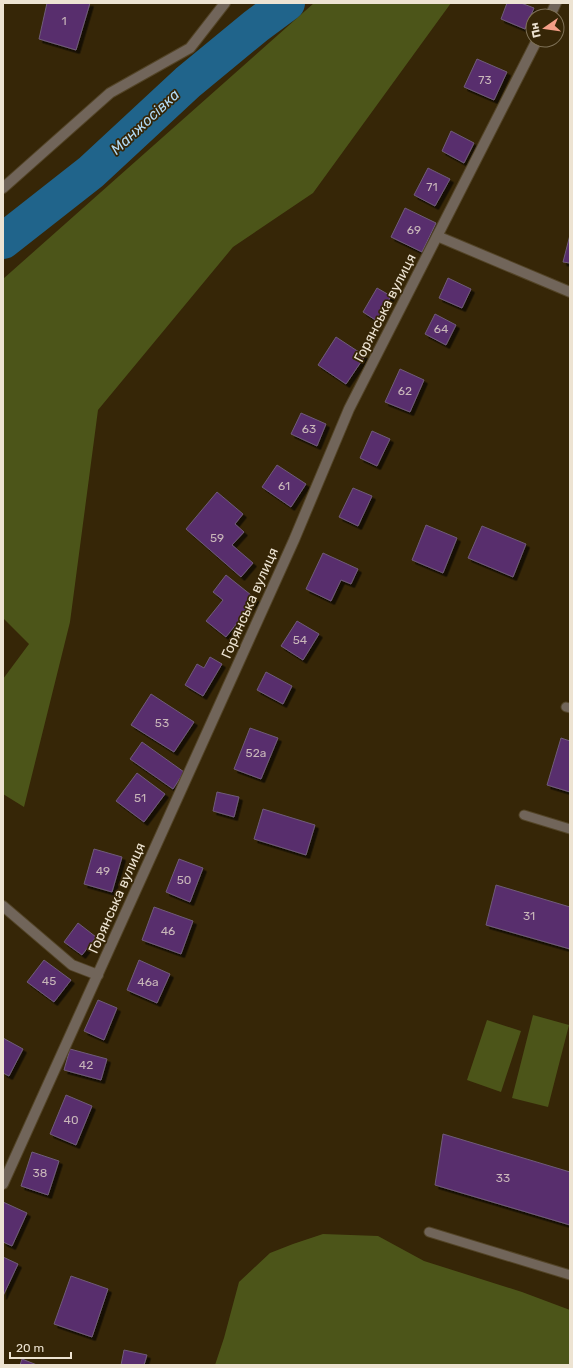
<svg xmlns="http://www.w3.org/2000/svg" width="573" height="1368" font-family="Rubik,sans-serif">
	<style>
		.green { fill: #4c5519 }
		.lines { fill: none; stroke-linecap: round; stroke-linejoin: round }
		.river { stroke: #20648b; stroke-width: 36 }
		.building { fill: #592d6d; stroke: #6f5c79; filter: url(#shadow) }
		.service-casing { stroke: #534427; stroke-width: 11 }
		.minor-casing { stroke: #534427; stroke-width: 12 }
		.service { stroke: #71655a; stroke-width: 9 }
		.minor { stroke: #71655a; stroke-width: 10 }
		.labels { text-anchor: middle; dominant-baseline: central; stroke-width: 3.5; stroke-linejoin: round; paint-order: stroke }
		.number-label { font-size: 12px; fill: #c8b6b9 }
		.street-label { font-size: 14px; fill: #ede3d2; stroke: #362607 }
		.water-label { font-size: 15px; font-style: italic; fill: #b1daf5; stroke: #362607 }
	</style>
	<defs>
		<filter id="shadow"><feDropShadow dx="3.5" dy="3.5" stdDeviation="0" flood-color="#0009"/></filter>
	</defs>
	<rect width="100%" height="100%" fill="#362607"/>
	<!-- green -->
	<path class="green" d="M314,3H451L313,193L233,247L98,410L70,622L24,807L3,794V679L29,644L3,618V279Z
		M533,1015L569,1025L548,1107L512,1098Z
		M487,1020L521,1031L501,1092L467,1080Z
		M323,1234L378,1236L424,1261L522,1292L570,1310V1365H215L224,1338L239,1282L270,1253L293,1244Z"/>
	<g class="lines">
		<!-- river -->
		<path class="river" d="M3,241L91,172L188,82L256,26L287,3"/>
	</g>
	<!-- building -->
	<path class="building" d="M47,3H90L76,50L39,39Z
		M507,3H521L534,8L525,29L501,19Z
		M477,59L507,72L494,100L464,87Z
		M451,131L474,143L464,163L442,151Z
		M428,168L450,179L435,206L414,195Z
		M405,208L436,223L422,252L391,237Z
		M570,235V263L563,262Z
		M448,278L471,289L462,308L439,298Z
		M377,288L391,296L377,321L363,312Z
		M435,314L456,325L446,345L425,334Z
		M336,337L365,356L346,384L318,365Z
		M400,369L424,380L410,412L385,402Z
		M301,413L326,424L317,446L291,434Z
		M372,431L390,439L377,466L360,458Z
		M277,465L306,484L291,507L262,487Z
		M353,488L372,496L358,526L339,517Z
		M217,492L243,514L235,524L244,532L232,545L253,563L241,577L186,529Z
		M426,525L457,538L443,573L412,560Z
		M482,526L526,544L513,577L468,558Z
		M323,553L358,569L351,584L341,580L331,601L306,589Z
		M226,575L256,599L226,637L206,621L223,600L213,592Z
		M297,621L319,634L303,660L281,646Z
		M210,657L222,664L203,696L185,685L197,664L204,668Z
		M266,672L292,686L283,704L257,690Z
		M151,694L194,722L174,752L131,725Z
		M250,728L278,738L261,779L234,769Z
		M561,738L570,741V792L547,785Z
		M142,742L184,772L173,789L130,759Z
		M137,773L165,794L144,822L116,801Z
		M217,792L239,797L234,817L213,811Z
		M263,809L315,825L306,855L254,839Z
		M94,849L122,857L112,892L84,884Z
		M179,859L203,868L190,902L166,892Z
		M496,885L570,907V949L486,925Z
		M154,907L193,921L181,954L142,940Z
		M78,923L96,937L82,955L64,942Z
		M44,960L71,980L54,1002L27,982Z
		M139,960L170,974L157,1003L127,990Z
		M98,1000L117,1008L104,1040L84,1031Z
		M3,1038L23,1049L9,1076L3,1073Z
		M70,1049L107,1059L101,1080L64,1070Z
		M66,1095L92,1106L76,1145L50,1134Z
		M443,1134L570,1172V1225L435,1185Z
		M32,1152L59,1161L48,1195L21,1186Z
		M3,1202L27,1213L12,1246L3,1242Z
		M3,1257L18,1264L3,1296Z
		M71,1276L108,1289L92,1337L54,1324Z
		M124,1350L147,1355L144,1365H121Z
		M22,1359L37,1365H20Z"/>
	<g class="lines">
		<defs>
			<path id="service" d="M566,707L570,708
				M524,815L570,829
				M429,1232L570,1275"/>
			<path id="minor" d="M550,16L556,3
				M3,188L110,93L190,48L225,3
				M437,236L570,292
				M3,906L72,965L98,975
				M3,1184L294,540L349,409L537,40"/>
		</defs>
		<!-- service casing -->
		<use href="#service" class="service-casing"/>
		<!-- minor casing -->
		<use href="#minor" class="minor-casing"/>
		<!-- service -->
		<use href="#service" class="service"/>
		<!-- minor -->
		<use href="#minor" class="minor"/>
	</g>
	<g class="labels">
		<!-- number labels -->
		<g class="number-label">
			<text x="64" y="21">1</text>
			<text x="485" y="80">73</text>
			<text x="432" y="187">71</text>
			<text x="414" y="230">69</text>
			<text x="441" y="329">64</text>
			<text x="405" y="391">62</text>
			<text x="309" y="429">63</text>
			<text x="284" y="486">61</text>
			<text x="217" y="538">59</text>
			<text x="300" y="640">54</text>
			<text x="162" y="723">53</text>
			<text x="256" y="753">52а</text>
			<text x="140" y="798">51</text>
			<text x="103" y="871">49</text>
			<text x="184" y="880">50</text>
			<text x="529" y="916">31</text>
			<text x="168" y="931">46</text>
			<text x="49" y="981">45</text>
			<text x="148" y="982">46а</text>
			<text x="86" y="1065">42</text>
			<text x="71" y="1120">40</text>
			<text x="40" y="1173">38</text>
			<text x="503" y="1178">33</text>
		</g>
		<!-- street labels -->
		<g class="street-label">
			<text transform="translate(385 308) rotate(-63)">Горянська вулиця</text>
			<text transform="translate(250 603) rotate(-66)">Горянська вулиця</text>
			<text transform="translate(117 898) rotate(-66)">Горянська вулиця</text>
		</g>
		<!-- water labels -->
		<g class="water-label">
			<text transform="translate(145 122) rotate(-43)">Манжосівка</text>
		</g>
	</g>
	<!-- border -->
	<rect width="573" height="1368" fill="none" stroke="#ede3d2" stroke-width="8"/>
	<!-- north arrow -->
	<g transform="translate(545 28) rotate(257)"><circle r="19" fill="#362607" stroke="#7f7258"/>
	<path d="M0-3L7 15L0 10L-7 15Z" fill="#f49e87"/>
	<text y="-6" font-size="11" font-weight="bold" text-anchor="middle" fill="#ede3d2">Пн</text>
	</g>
	<!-- scale -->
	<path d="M10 1352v6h61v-6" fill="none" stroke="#ede3d2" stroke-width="2"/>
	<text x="16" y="1352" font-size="12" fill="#ede3d2" stroke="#362607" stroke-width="3" paint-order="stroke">20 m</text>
</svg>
